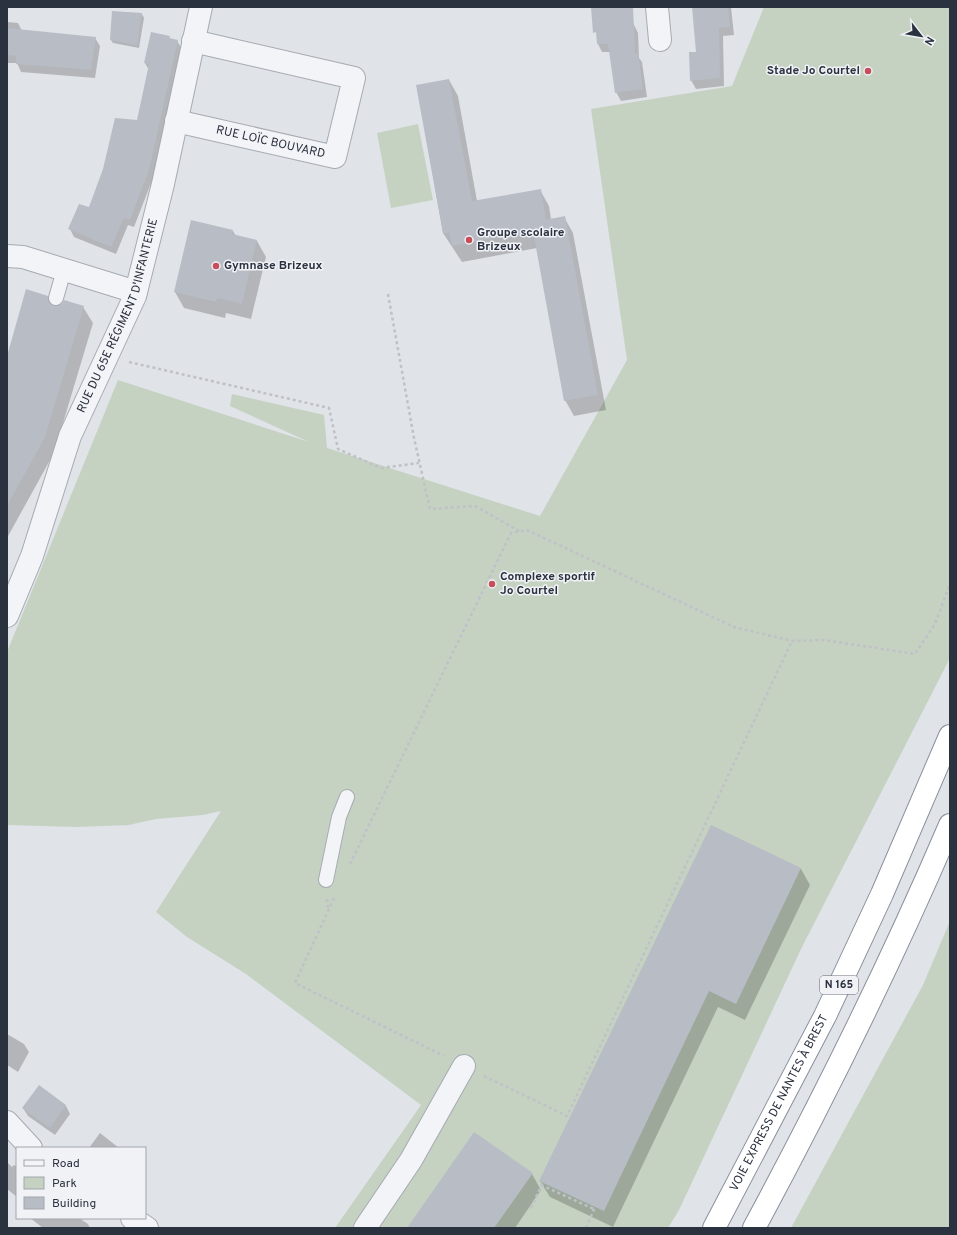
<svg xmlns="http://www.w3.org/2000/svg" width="957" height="1235" font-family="Overpass,sans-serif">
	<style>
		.green { fill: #c5d2c2 }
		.shadow { fill: #0003 }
		.building { fill: #b8bcc5 }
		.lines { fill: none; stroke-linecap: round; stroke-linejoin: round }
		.service-casing { stroke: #a6aab2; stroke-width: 16 }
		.minor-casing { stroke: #a6aab2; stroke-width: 24 }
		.trunk-casing { stroke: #89909e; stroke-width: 24 }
		.path { stroke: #bfc1c7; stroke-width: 2.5; stroke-dasharray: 3 3; stroke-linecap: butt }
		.service { stroke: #f3f4f7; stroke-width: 14 }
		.minor { stroke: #f3f4f7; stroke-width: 22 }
		.trunk { stroke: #fff; stroke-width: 22 }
		.poi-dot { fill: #c64d5a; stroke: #f0f2f6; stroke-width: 1.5 }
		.labels { text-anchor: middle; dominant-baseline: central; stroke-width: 3; stroke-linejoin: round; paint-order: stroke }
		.shield { fill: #f0f2f6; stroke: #656b76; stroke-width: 1 }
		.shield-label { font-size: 11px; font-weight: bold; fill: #2a313f }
		.poi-label { font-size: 12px; font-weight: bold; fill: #2a313f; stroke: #f0f2f6; text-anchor: start }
		.street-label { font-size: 12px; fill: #2a313f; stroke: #f0f2f6 }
	</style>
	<rect width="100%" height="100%" fill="#e0e3e8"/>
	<!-- green -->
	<path class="green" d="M764,7H950V658L801,949L679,1210L668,1228H335L421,1105L246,974L187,937L156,912L221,811L203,815L156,819L129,825L77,827L7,825V652L118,380L309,442L230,406L232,394L324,415L327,448L540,516L627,360L591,109L732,86Z
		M418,124L433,200L391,208L377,133Z
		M950,921V1228H791L923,985Z"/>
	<!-- shadow -->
	<path class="shadow" d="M596,7H629L634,25L638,33L639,58L642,62L647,97L621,101L616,92L610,52H602L598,44Z
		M701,7H731L734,35L723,36L724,86L696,89L691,80L697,52Z
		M142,14L144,18L139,48L113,43L111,40Z
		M7,22L18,23L22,31L95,38L100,46L95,78L21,72L17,63H7Z
		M169,37L171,40L177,41L182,49L153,178L134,227L128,225L116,254L74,237L70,229L89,208L138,121L149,70L145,63Z
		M449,80L458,96L477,201L540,190L549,206L551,219L564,217L573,233L606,410L574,416L565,400L537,248L462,262L443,233L417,86Z
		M233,231L236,236L257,241L266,257L251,319L226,313L225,318L184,308L175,292Z
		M47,296L54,307H83L93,323L54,453L7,538V359Z
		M711,826L801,869L810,885L745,1020L718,1007L613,1227L550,1197L540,1181Z
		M7,1034L24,1044L29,1052L18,1072L7,1065Z
		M39,1087L66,1106L70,1114L55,1135L28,1116L23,1108Z
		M100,1133L119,1148H89Z
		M7,1162L12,1167L14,1165L17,1167V1197L7,1189Z
		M532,1174L541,1190L515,1228H415Z
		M30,1218H79L88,1224L90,1228H43Z"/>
	<!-- building -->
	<path class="building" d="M591,7H633L635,53H638L643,89L615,93L608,44H597L596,32L593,33Z
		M692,7H728L730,27L719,28L720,78L690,81L689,52H696Z
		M112,11L142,13L137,45L110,40Z
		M7,28L96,37L91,70L16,64V56L7,55Z
		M151,32L170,36L169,38L178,40L149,170L130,220L124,218L111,247L68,229L79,204L89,207L103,169L115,118L137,120L149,64L144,63Z
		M449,79L472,201L541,189L546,220L565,216L598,395L564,401L533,231L452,246L449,233H443L416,85Z
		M191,220L233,230L232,234L257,240L242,304L217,298L216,302L174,292Z
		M26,289L48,296L50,304L54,306L62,304L64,300L84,306L45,437L7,506V356Z
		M711,825L801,868L736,1004L709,991L604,1211L539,1181Z
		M39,1085L66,1105L50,1128L22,1108Z
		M474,1132L533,1173L494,1228H407Z"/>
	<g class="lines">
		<defs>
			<path id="service" d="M56,298L64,270
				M326,880L339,817L347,797"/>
			<g id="minor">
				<path d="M657,7L660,40"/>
				<path id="s1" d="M176,121L335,157L354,78L193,41"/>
				<path d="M7,256L23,257L136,292"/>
				<path id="s2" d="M7,616L32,556L70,436L135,296L163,184L201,7"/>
				<path d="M7,1122L31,1148"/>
				<path d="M132,1218L147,1228"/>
				<path d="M365,1228L411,1160L464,1066"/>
			</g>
			<g id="trunk">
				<path id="s3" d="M714,1228L825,1016L882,894L950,736"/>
				<path d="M754,1228C825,1096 891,963 950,825"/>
			</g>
		</defs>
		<!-- service casing -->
		<use href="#service" class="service-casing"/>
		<!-- minor casing -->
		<use href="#minor" class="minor-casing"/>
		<!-- trunk casing -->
		<use href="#trunk" class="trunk-casing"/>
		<!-- path -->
		<path class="path" d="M388,294L414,438L430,509L475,506L519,531
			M129,362L329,408L338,449L381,468L419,463
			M350,864L511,533L527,530L734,627L792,641L824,640L915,654L935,624L950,584
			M334,898L295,983L444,1056
			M327,899L328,910
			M484,1076L567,1116L792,641
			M541,1185L594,1209
			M531,1208L543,1182
			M586,1228L595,1207"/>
		<!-- service -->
		<use href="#service" class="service"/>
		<!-- minor -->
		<use href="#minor" class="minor"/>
		<!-- trunk -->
		<use href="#trunk" class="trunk"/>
	</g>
	<!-- markers -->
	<g class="poi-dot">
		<circle cx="868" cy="71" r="4"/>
		<circle cx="469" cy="240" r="4"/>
		<circle cx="216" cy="266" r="4"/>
		<circle cx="492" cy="584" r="4"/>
	</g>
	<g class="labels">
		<!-- shield labels -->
		<rect class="shield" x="820" y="976" width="38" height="18" rx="3"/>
		<g class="shield-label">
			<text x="839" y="985">N 165</text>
		</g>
		<!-- poi labels -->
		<g class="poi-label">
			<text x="860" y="71" text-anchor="end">Stade Jo Courtel</text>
			<text x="477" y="233">Groupe scolaire<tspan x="477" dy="14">Brizeux</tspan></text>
			<text x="224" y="266">Gymnase Brizeux</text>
			<text x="500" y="577">Complexe sportif<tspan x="500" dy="14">Jo Courtel</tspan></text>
		</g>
		<!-- street labels -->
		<g class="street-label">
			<text stroke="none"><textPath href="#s1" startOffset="97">RUE LOÏC BOUVARD</textPath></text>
			<text stroke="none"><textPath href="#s2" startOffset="321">RUE DU 65E RÉGIMENT D'INFANTERIE</textPath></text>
			<text stroke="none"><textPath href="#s3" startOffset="141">VOIE EXPRESS DE NANTES À BREST</textPath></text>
		</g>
	</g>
	<!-- border -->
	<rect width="957" height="1235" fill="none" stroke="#2a313f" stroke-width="16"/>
	<!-- legend -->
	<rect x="16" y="1147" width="130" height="72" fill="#f0f2f6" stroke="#a1a5ad"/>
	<rect x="24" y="1160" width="20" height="6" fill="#f3f4f7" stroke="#a1a5ad"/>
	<text x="52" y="1167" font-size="12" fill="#2a313f">Road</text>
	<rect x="24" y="1177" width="20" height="12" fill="#c5d2c2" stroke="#a1a5ad"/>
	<text x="52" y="1187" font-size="12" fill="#2a313f">Park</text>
	<rect x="24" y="1197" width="20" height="12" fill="#b8bcc5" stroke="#a1a5ad"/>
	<text x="52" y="1207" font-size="12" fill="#2a313f">Building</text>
	<!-- north arrow -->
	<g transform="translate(921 36) rotate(121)" stroke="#f0f2f6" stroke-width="3" paint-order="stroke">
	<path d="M0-3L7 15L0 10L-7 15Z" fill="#2a313f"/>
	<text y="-6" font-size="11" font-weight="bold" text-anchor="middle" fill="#2a313f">N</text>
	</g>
</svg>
